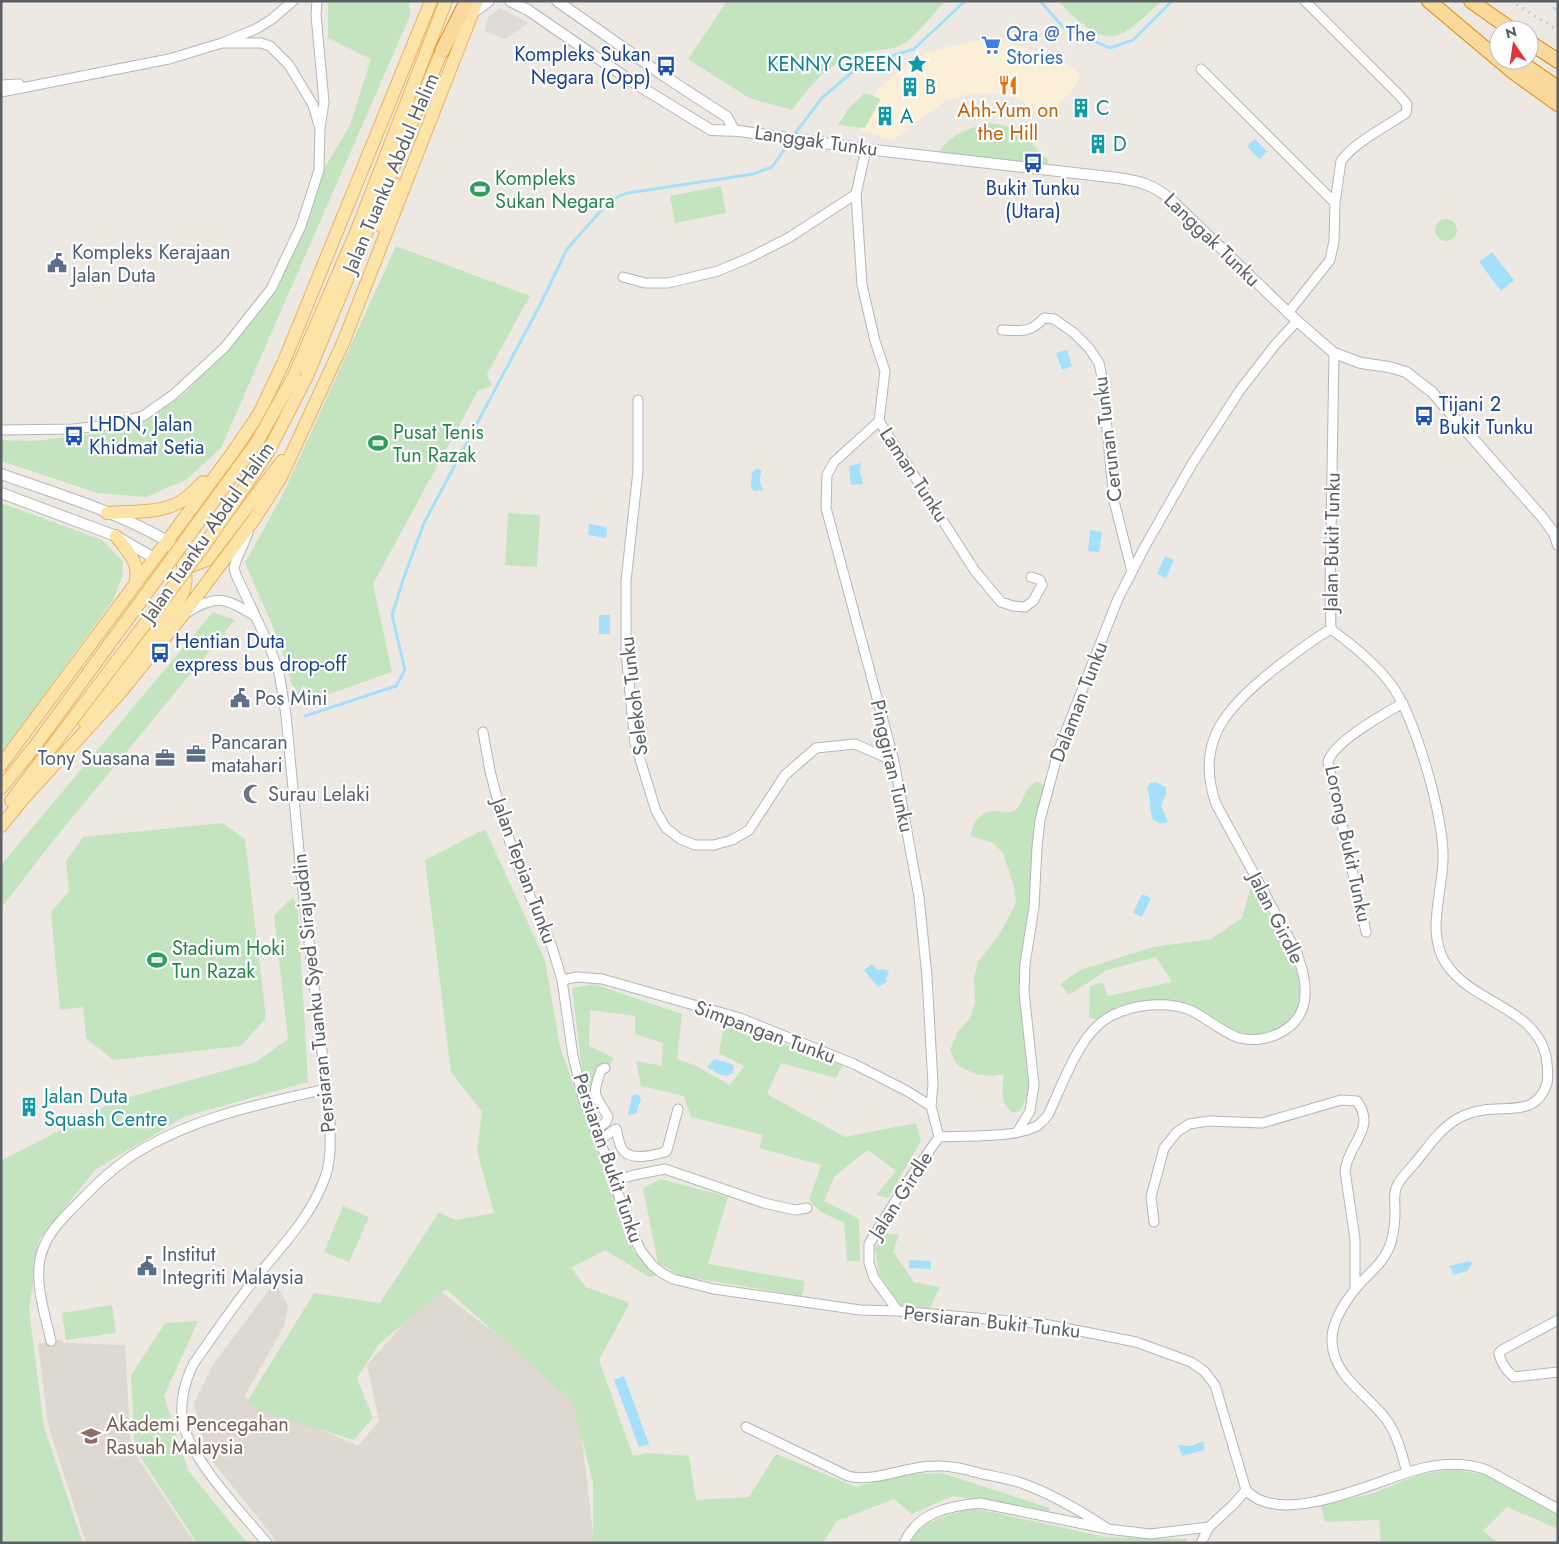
<svg xmlns="http://www.w3.org/2000/svg" width="1559" height="1544" font-family="Jost,sans-serif">
	<style>
		.commercial { fill: #fcefd8 }
		.industrial { fill: #dedbd7 }
		.education { fill: #ddd8d0 }
		.green { fill: #c4e4bf }
		.water { fill: #a4e0fb }
		.lines { fill: none; stroke-linecap: round; stroke-linejoin: round }
		.stream { stroke: #a4e0fb; stroke-width: 3 }
		.minor-casing { stroke: #b3b6b9; stroke-width: 11 }
		.tertiary-casing { stroke: #b3b6b9; stroke-width: 12 }
		.primary-casing { stroke: #ebb25d; stroke-width: 14 }
		.trunk-casing { stroke: #e68709; stroke-width: 16 }
		.minor { stroke: #fff; stroke-width: 9 }
		.tertiary { stroke: #fff; stroke-width: 10 }
		.primary { stroke: #fce4a9; stroke-width: 12 }
		.trunk { stroke: #fada9c; stroke-width: 14 }
		.rail { stroke: #b1b2b3; stroke-width: 3; stroke-dasharray: 1 6; stroke-linecap: butt }
		.primary-bridge-casing { stroke: #ebb25d; stroke-width: 14; stroke-linecap: butt }
		.primary-bridge { stroke: #fce4a9; stroke-width: 12 }
		.labels { text-anchor: middle; dominant-baseline: central; stroke-width: 4.5; stroke-linejoin: round; paint-order: stroke }
		.shop-label { font-size: 20px; fill: #366cbe; stroke: #fff; text-anchor: start }
		.transit-label { font-size: 20px; fill: #164399; stroke: #fff; text-anchor: start }
		.culture-label { font-size: 20px; fill: #0d838f; stroke: #fff; text-anchor: start }
		.food-label { font-size: 20px; fill: #c56008; stroke: #fff }
		.street-label { font-size: 20px; fill: #5b5f63; stroke: #fff }
		.leisure-label { font-size: 20px; fill: #27864d; stroke: #fff; text-anchor: start }
		.service-label { font-size: 20px; fill: #4e5e75; stroke: #fff; text-anchor: start }
		.worship-label { font-size: 20px; fill: #5b616d; stroke: #fff; text-anchor: start }
		.education-label { font-size: 20px; fill: #785e54; stroke: #fff; text-anchor: start }
	</style>
	<rect width="100%" height="100%" fill="#ede9e2"/>
	<!-- commercial -->
	<path class="commercial" d="M998,41L1020,46L1047,55L1077,71L1079,81L1051,114L1005,94L970,93L943,102L892,140L860,130L876,91L894,75L925,53L969,42Z"/>
	<!-- industrial -->
	<path class="industrial" d="M500,8L521,19L528,23L505,39L484,31L489,16Z"/>
	<!-- education -->
	<path class="education" d="M275,1282L288,1305L284,1326L244,1397L358,1446L379,1421L367,1365L436,1288L577,1396L594,1543H278L205,1452L194,1403L214,1363Z
		M61,1339L64,1343L125,1345L131,1448L195,1543H86L48,1425L38,1344Z"/>
	<!-- green -->
	<path class="green" d="M328,1H409L410,16L221,448L186,480L146,497L97,493L1,461V440L34,441L134,429L184,394L253,320L325,167L350,125L371,59L328,38Z
		M727,1H945C934,13 912,42 897,47C886,50 874,50 863,53C829,61 812,84 792,110L749,98L688,59Z
		M1058,1H1162C1151,10 1135,27 1123,33C1099,46 1073,16 1058,1Z
		M865,93L881,99L865,128L838,125L848,109Z
		M987,123C1004,125 1015,126 1028,139C1036,147 1038,154 1048,159L1047,165L938,155C947,135 967,130 987,123Z
		M721,186L726,213L675,223L670,196Z
		M1435 230a11 11 0 1 1 22 0a11 11 0 1 1-22 0Z
		M396,246L530,296L487,374L492,385L478,391L373,584L392,672L298,705L280,643L245,563L282,496Z
		M1,503L102,540L123,561L122,578L113,600L1,754Z
		M508,513L540,515L537,567L505,565Z
		M213,612L235,620L53,841L1,908V865Z
		M1037,781L1046,786L1034,830L1031,856L1030,899L1019,974L1030,1092L1020,1111L1013,1113C999,1102 1002,1090 1004,1074L992,1076L975,1074L957,1065L950,1050L957,1033L970,1018L975,1003L974,977L978,962L999,935L1016,903L1014,887L1003,853L993,843L971,836C972,822 981,811 996,811C1003,811 1010,814 1016,810C1022,804 1023,795 1027,789C1030,786 1034,784 1037,781Z
		M222,823L245,839L266,1018L241,1046L113,1060L86,1038L83,1007L60,1010L51,912L69,891L66,861L83,837Z
		M485,829L545,960L560,1047L634,1252L657,1275L649,1277L605,1250L571,1268L586,1287L630,1303L599,1360L633,1456L647,1453L689,1456L696,1500L749,1497L776,1454L856,1487L906,1474L942,1473L1050,1508L1048,1513L953,1496L912,1514L894,1499L837,1521L823,1543H593V1483L573,1402L446,1289L379,1344L357,1378L373,1418L354,1440L260,1411L247,1402L314,1293L380,1303L439,1212L456,1220L494,1213L477,1151L482,1112L451,1072L425,860Z
		M1251,886L1292,954L1298,976L1300,992L1297,1011L1282,1028L1254,1036L1236,1031L1180,1002L1142,1001L1118,1006L1097,1019L1089,1018L1090,986L1103,982L1108,996L1172,982L1156,957L1107,970L1069,995L1060,984L1080,970L1153,947L1211,939L1242,918Z
		M293,897L298,909L308,1082L186,1116L96,1169L39,1240L29,1310L44,1427L83,1543H1V1161L115,1101L256,1062L288,1039L274,915Z
		M594,984L682,1014L677,1059L694,1065L730,1085L744,1066L719,1053L724,1023L843,1065L836,1078L781,1063L767,1094L845,1137L916,1123L921,1141L888,1198L876,1195L896,1171L868,1150L835,1176L824,1201L859,1219L860,1261H847L844,1223L821,1212L809,1200L821,1165L759,1148L763,1135L691,1117L684,1096L641,1086L636,1061L662,1066L663,1043L635,1034V1016L590,1010L589,1046L614,1058L591,1099L583,1078L572,988Z
		M661,1179L728,1197L708,1264L805,1281L802,1296L681,1276L658,1263L643,1188Z
		M343,1206L369,1217L349,1262L324,1252Z
		M884,1233L899,1235L893,1251L914,1282L940,1287L930,1309L900,1305L879,1274L875,1248Z
		M112,1305L116,1333L66,1340L62,1313Z
		M198,1321L164,1396L188,1470L247,1543H197L135,1449L131,1375L165,1323Z
		M1455,1469L1492,1477L1558,1515V1529L1507,1507L1483,1531L1498,1543H1381L1379,1520L1325,1522L1321,1506L1374,1493L1418,1475Z
		M973,1508L1105,1537L1187,1539L1186,1543H910C920,1520 951,1514 973,1508Z"/>
	<!-- water -->
	<path class="water" d="M1255,139L1267,152L1259,159L1247,146Z
		M1492,252L1514,280L1501,291L1479,262Z
		M1067,350L1072,366L1062,370L1056,353Z
		M861,463L860,472L863,484L851,485L849,466Z
		M757,468L762,471C759,478 759,484 764,490L753,491L751,485L752,473Z
		M589,524L607,527L606,538L588,535Z
		M1090,530L1102,532L1099,552L1088,551Z
		M1165,556L1174,560L1166,578L1157,574Z
		M599,615H610V634H599Z
		M1156,782L1166,787V794L1161,806L1168,822L1161,824L1153,820C1148,808 1152,801 1147,788L1150,783Z
		M1142,894L1151,898L1142,917L1133,913Z
		M872,964L877,970L886,969L889,973L886,978L887,982L878,987L864,970Z
		M714,1059L730,1063L734,1066L733,1073L726,1076L718,1074L707,1067Z
		M638,1094L641,1099L636,1114L628,1115L632,1096Z
		M909,1260L931,1261V1269L909,1268Z
		M1470,1261L1473,1263L1467,1271L1453,1275L1452,1270L1448,1266Z
		M624,1376L649,1444L639,1447L614,1380Z
		M1203,1441L1205,1450L1182,1456L1178,1445L1192,1446Z"/>
	<g class="lines">
		<!-- stream -->
		<path class="stream" d="M1040,1L1063,27L1110,48L1133,40L1172,1
			M1554,8L1558,10
			M793,136L822,98L851,73L873,62L914,49L965,1
			M305,716L396,686L405,670L392,615L404,577L424,523L540,305L567,249L605,206L619,196L628,193L753,174L772,167L790,141"/>
		<defs>
			<path id="minor" d="M317,1L316,15L324,102L320,128
				M1201,69L1335,203
				M1,85L19,84
				M1,92L169,59L222,43L256,29L272,19L293,1
				M866,149L856,194L862,285L875,341L885,371L879,421L975,571L1001,602L1013,606L1025,607L1033,601L1042,585L1040,580L1031,577
				M623,277L645,283H668L718,271L751,257L790,237L856,194
				M1288,313L1330,260L1334,241L1335,203L1341,161C1355,142 1387,126 1406,113L1407,104L1398,94L1305,1
				M1002,330C1022,331 1030,333 1044,318L1054,319L1074,333L1089,348L1099,363L1102,377L1114,501L1132,572
				M1334,353L1330,592L1331,629C1352,645 1374,662 1390,683C1415,715 1445,820 1443,860C1442,896 1424,938 1450,969C1477,1003 1536,1010 1546,1056C1547,1065 1549,1074 1547,1083C1537,1116 1509,1106 1484,1110C1475,1111 1462,1115 1454,1121C1438,1131 1427,1149 1414,1164C1409,1170 1402,1177 1398,1184C1393,1192 1395,1202 1395,1210C1395,1224 1394,1239 1387,1252C1380,1266 1366,1276 1356,1288C1345,1302 1331,1323 1332,1341C1333,1378 1370,1395 1388,1422C1398,1437 1402,1455 1407,1472
				M638,400V471L626,581V652L635,743L656,811L666,828L680,839L695,845H714L732,840L749,830L785,775L816,748L855,744L894,761
				M879,421L834,462L827,475L826,508L894,761L919,897L927,977L933,1084L931,1106L939,1137
				M1,430L73,429L109,425L143,416L173,395L225,347L271,289L301,226L319,170L320,129L313,105L289,65L270,46L261,43H222
				M248,533L236,561L234,568L236,575L269,645L279,673L286,715L302,883L330,1119C330,1139 332,1161 324,1180C310,1218 280,1248 255,1279C233,1306 214,1335 194,1363C185,1380 179,1404 183,1423C191,1460 242,1513 267,1543
				M188,612C218,593 227,599 255,616
				M483,732L490,771L505,828L526,887L552,947L562,980L573,1056L583,1098L608,1162L628,1224L641,1251L652,1265L662,1273L673,1279L714,1289L860,1310L898,1311L1044,1324L1136,1342L1191,1362L1204,1371L1215,1385L1246,1490C1282,1530 1380,1478 1423,1468C1444,1463 1467,1463 1487,1470L1558,1509
				M1366,932L1328,762C1333,742 1384,714 1403,703
				M562,980L577,977L602,979L740,1018L854,1064L907,1091L931,1106
				M595,1131L606,1122L608,1117C595,1093 591,1098 601,1070L605,1068
				M1018,1131L1030,1111L1034,1085L1024,992L1025,964L1034,907L1037,847L1040,820L1059,749L1117,601L1144,548L1192,464L1240,390L1275,345L1297,321
				M599,1140L616,1129C618,1135 619,1144 622,1149C630,1162 654,1155 665,1152L667,1150L678,1109
				M614,1181L634,1175L665,1169L764,1203L795,1210L807,1208
				M1154,1222L1151,1197L1164,1148L1177,1132L1189,1124L1209,1121L1262,1123L1341,1100L1357,1101C1377,1129 1348,1143 1345,1171L1355,1239V1289
				M898,1311L874,1278L869,1263V1244L904,1187L939,1137C968,1135 1011,1139 1037,1126C1041,1123 1045,1119 1048,1115C1063,1084 1080,1030 1113,1015C1135,1004 1167,1001 1190,1010C1197,1013 1204,1018 1210,1022C1219,1027 1230,1036 1240,1038C1269,1045 1305,1027 1305,994C1306,980 1301,966 1297,953L1216,804C1194,741 1227,708 1272,671C1291,656 1310,641 1331,629
				M1558,1320L1502,1350L1499,1353C1500,1361 1507,1372 1514,1377L1558,1372
				M51,1341C45,1315 35,1285 40,1259C45,1235 61,1220 78,1203C94,1186 113,1168 133,1155C191,1118 259,1104 326,1089
				M746,1427L848,1476C873,1483 907,1466 934,1466C951,1465 967,1470 983,1474C997,1477 1011,1479 1024,1484C1054,1495 1081,1511 1108,1529
				M904,1543C918,1512 949,1506 980,1503L1108,1529L1150,1534L1209,1527L1234,1504L1246,1490
				M1201,1543L1209,1527"/>
			<path id="tertiary" d="M510,1L528,10L631,81L711,130L739,131L866,149L1118,178C1139,181 1155,185 1171,200L1297,321L1334,353L1361,363L1389,367L1406,372L1432,392L1542,517L1554,533L1558,545
				M557,1L661,74L727,117L734,130
				M474,12L489,1
				M1,474C57,494 116,511 167,541
				M1,493L116,536L154,558"/>
			<path id="primary" d="M381,226L395,184
				M294,376L355,235L446,1
				M307,376L445,43
				M107,513C130,511 159,514 180,502C189,497 196,489 203,482
				M116,536C128,552 141,563 135,584
				M183,569L207,560L282,461
				M84,721C111,687 139,654 165,619C171,610 181,600 184,590C189,573 182,557 171,545
				M1,765L231,455L259,414L285,359L431,1
				M1,788L35,746
				M23,799L120,693L182,616L255,518L280,479L343,343L477,1
				M11,801L47,753
				M1,826L27,794"/>
			<path id="trunk" d="M1429,1L1512,71L1558,104
				M1471,1L1512,30
				M1529,42L1558,61
				M442,51L467,1
				M1517,60L1558,88"/>
		</defs>
		<!-- minor casing -->
		<use href="#minor" class="minor-casing"/>
		<!-- tertiary casing -->
		<use href="#tertiary" class="tertiary-casing"/>
		<!-- primary casing -->
		<use href="#primary" class="primary-casing"/>
		<!-- trunk casing -->
		<use href="#trunk" class="trunk-casing"/>
		<!-- minor -->
		<use href="#minor" class="minor"/>
		<!-- tertiary -->
		<use href="#tertiary" class="tertiary"/>
		<!-- primary -->
		<use href="#primary" class="primary"/>
		<!-- trunk -->
		<use href="#trunk" class="trunk"/>
		<!-- rail -->
		<path class="rail" d="M1511,1L1558,30"/>
		<defs>
			<path id="primary-bridge" d="M35,746L257,442L294,376
				M47,753L201,550L248,482L268,452L307,376"/>
		</defs>
		<!-- primary-bridge casing -->
		<use href="#primary-bridge" class="primary-bridge-casing"/>
		<!-- primary-bridge -->
		<use href="#primary-bridge" class="primary-bridge"/>
	</g>
	<!-- icons -->
	<defs>
		<symbol id="supermarket-bare" viewBox="-9 -9 18 18"><path d="M-6-5.5h2.5l.6 2H6L4.5 2H-2.5L-4.4-4H-6ZM-1.5 3.2a1.3 1.3 0 1 0 .1 0ZM3 3.2a1.3 1.3 0 1 0 .1 0Z" fill="#3f7fe0" stroke="#fff" stroke-width="2.5" paint-order="stroke"/></symbol>
		<symbol id="sight-bare" viewBox="-9 -9 18 18"><path d="M0-6L1.8-2.2L6-1.7L2.9 1.2L3.7 5.4L0 3.3L-3.7 5.4L-2.9 1.2L-6-1.7L-1.8-2.2Z" fill="#0f9aa8" stroke="#fff" stroke-width="2.5" paint-order="stroke"/></symbol>
		<symbol id="bus-bare" viewBox="-9 -9 18 18"><path d="M-5-6H5V4H4V6H2V4H-2V6H-4V4H-5ZM-3.5-4V0h7V-4ZM-3.5 1.2v1.5H-2V1.2ZM2 1.2v1.5H3.5V1.2Z" fill="#1a4fb4" stroke="#fff" stroke-width="2.5" paint-order="stroke"/></symbol>
		<symbol id="restaurant-bare" viewBox="-9 -9 18 18"><path d="M-5-6h1v4h1v-4h1v4h1v-4h1v5L-1.5 .5V6h-2V.5L-5-1ZM5-6V6H3V1.5H1.5Q1.5-4 5-6Z" fill="#e8710a" stroke="#fff" stroke-width="2.5" paint-order="stroke"/></symbol>
		<symbol id="building-bare" viewBox="-9 -9 18 18"><path d="M-4-6H4V6H1V3H-1V6H-4ZM-2.5-4.3h1.7v1.8h-1.7ZM.8-4.3h1.7v1.8H.8ZM-2.5-1h1.7V.8h-1.7ZM.8-1h1.7V.8H.8Z" fill="#0f9aa8" stroke="#fff" stroke-width="2.5" paint-order="stroke"/></symbol>
		<symbol id="stadium-bare" viewBox="-9 -9 18 18"><path d="M0-5a6.5 5 0 1 0 0 10a6.5 5 0 1 0 0-10ZM-3.5-1.8h7v3.6h-7Z" fill="#2e9e5b" stroke="#fff" stroke-width="2.5" paint-order="stroke"/></symbol>
		<symbol id="civic-bare" viewBox="-9 -9 18 18"><path d="M-.6-6.5H3V-4.5H.6V-3L4-1V1h2V6H-6V1h2V-1L-.6-3ZM-1.2 2.5V6h2.4V2.5Z" fill="#5c6f8a" stroke="#fff" stroke-width="2.5" paint-order="stroke"/></symbol>
		<symbol id="office-bare" viewBox="-9 -9 18 18"><path d="M-6-3h4V-5.5h4V-3h4V5H-6ZM-1-4.5V-3h2v-1.5ZM-6 0V1H6V0Z" fill="#5c6f8a" stroke="#fff" stroke-width="2.5" paint-order="stroke"/></symbol>
		<symbol id="mosque-bare" viewBox="-9 -9 18 18"><path d="M3.5-4.9A6 6 0 1 0 3.5 4.9A5 5 0 1 1 3.5-4.9Z" fill="#6b7280" stroke="#fff" stroke-width="2.5" paint-order="stroke"/></symbol>
		<symbol id="school-bare" viewBox="-9 -9 18 18"><path d="M0-5L7-2L0 1L-7-2ZM-4 1L0 2.5L4 1V4Q0 6-4 4Z" fill="#8d6e63" stroke="#fff" stroke-width="2.5" paint-order="stroke"/></symbol>
	</defs>
	<g fill-rule="evenodd">
		<use href="#supermarket-bare" x="977" y="31" width="28" height="28"/>
		<use href="#sight-bare" x="903" y="50" width="28" height="28"/>
		<use href="#bus-bare" x="652" y="52" width="28" height="28"/>
		<use href="#restaurant-bare" x="994" y="71" width="28" height="28"/>
		<use href="#building-bare" x="896" y="73" width="28" height="28"/>
		<use href="#building-bare" x="1067" y="94" width="28" height="28"/>
		<use href="#building-bare" x="871" y="102" width="28" height="28"/>
		<use href="#building-bare" x="1084" y="130" width="28" height="28"/>
		<use href="#bus-bare" x="1019" y="149" width="28" height="28"/>
		<use href="#stadium-bare" x="466" y="175" width="28" height="28"/>
		<use href="#civic-bare" x="43" y="249" width="28" height="28"/>
		<use href="#bus-bare" x="1410" y="402" width="28" height="28"/>
		<use href="#bus-bare" x="60" y="422" width="28" height="28"/>
		<use href="#stadium-bare" x="364" y="429" width="28" height="28"/>
		<use href="#bus-bare" x="146" y="639" width="28" height="28"/>
		<use href="#civic-bare" x="226" y="684" width="28" height="28"/>
		<use href="#office-bare" x="182" y="740" width="28" height="28"/>
		<use href="#office-bare" x="151" y="744" width="28" height="28"/>
		<use href="#mosque-bare" x="239" y="780" width="28" height="28"/>
		<use href="#stadium-bare" x="143" y="946" width="28" height="28"/>
		<use href="#building-bare" x="15" y="1093" width="28" height="28"/>
		<use href="#civic-bare" x="133" y="1252" width="28" height="28"/>
		<use href="#school-bare" x="77" y="1422" width="28" height="28"/>
	</g>
	<g class="labels">
		<!-- shop labels -->
		<g class="shop-label">
			<text x="1006" y="34">Qra @ The<tspan x="1006" dy="23">Stories</tspan></text>
		</g>
		<!-- transit labels -->
		<g class="transit-label">
			<text x="651" y="54" text-anchor="end">Kompleks Sukan<tspan x="651" dy="23">Negara (Opp)</tspan></text>
			<text x="1033" y="188" text-anchor="middle">Bukit Tunku<tspan x="1033" dy="23">(Utara)</tspan></text>
			<text x="1439" y="404">Tijani 2<tspan x="1439" dy="23">Bukit Tunku</tspan></text>
			<text x="89" y="424">LHDN, Jalan<tspan x="89" dy="23">Khidmat Setia</tspan></text>
			<text x="175" y="641">Hentian Duta<tspan x="175" dy="23">express bus drop-off</tspan></text>
		</g>
		<!-- culture labels -->
		<g class="culture-label">
			<text x="902" y="64" text-anchor="end">KENNY GREEN</text>
			<text x="925" y="87">B</text>
			<text x="1096" y="108">C</text>
			<text x="900" y="116">A</text>
			<text x="1113" y="144">D</text>
			<text x="44" y="1096">Jalan Duta<tspan x="44" dy="23">Squash Centre</tspan></text>
		</g>
		<!-- food labels -->
		<g class="food-label">
			<text x="1008" y="110">Ahh-Yum on<tspan x="1008" dy="23">the Hill</tspan></text>
		</g>
		<!-- street labels -->
		<g class="street-label">
			<text transform="translate(816 141) rotate(8)">Langgak Tunku</text>
			<text transform="translate(391 173) rotate(-67)">Jalan Tuanku Abdul Halim</text>
			<text transform="translate(1212 240) rotate(44)">Langgak Tunku</text>
			<text transform="translate(1108 439) rotate(-97)">Cerunan Tunku</text>
			<text transform="translate(914 475) rotate(57)">Laman Tunku</text>
			<text transform="translate(208 532) rotate(-55)">Jalan Tuanku Abdul Halim</text>
			<text transform="translate(1332 542) rotate(-89)">Jalan Bukit Tunku</text>
			<text transform="translate(634 696) rotate(-97)">Selekoh Tunku</text>
			<text transform="translate(1079 702) rotate(-69)">Dalaman Tunku</text>
			<text transform="translate(892 766) rotate(77)">Pinggiran Tunku</text>
			<text transform="translate(1348 844) rotate(78)">Lorong Bukit Tunku</text>
			<text transform="translate(524 871) rotate(70)">Jalan Tepian Tunku</text>
			<text transform="translate(1276 918) rotate(63)">Jalan Girdle</text>
			<text transform="translate(314 993) rotate(-96)">Persiaran Tuanku Syed Sirajuddin</text>
			<text transform="translate(765 1032) rotate(20)">Simpangan Tunku</text>
			<text transform="translate(608 1158) rotate(71)">Persiaran Bukit Tunku</text>
			<text transform="translate(901 1195) rotate(-57)">Jalan Girdle</text>
			<text transform="translate(992 1322) rotate(6)">Persiaran Bukit Tunku</text>
		</g>
		<!-- leisure labels -->
		<g class="leisure-label">
			<text x="495" y="178">Kompleks<tspan x="495" dy="23">Sukan Negara</tspan></text>
			<text x="393" y="432">Pusat Tenis<tspan x="393" dy="23">Tun Razak</tspan></text>
			<text x="172" y="948">Stadium Hoki<tspan x="172" dy="23">Tun Razak</tspan></text>
		</g>
		<!-- service labels -->
		<g class="service-label">
			<text x="72" y="252">Kompleks Kerajaan<tspan x="72" dy="23">Jalan Duta</tspan></text>
			<text x="255" y="698">Pos Mini</text>
			<text x="211" y="742">Pancaran<tspan x="211" dy="23">matahari</tspan></text>
			<text x="150" y="758" text-anchor="end">Tony Suasana</text>
			<text x="162" y="1254">Institut<tspan x="162" dy="23">Integriti Malaysia</tspan></text>
		</g>
		<!-- worship labels -->
		<g class="worship-label">
			<text x="268" y="794">Surau Lelaki</text>
		</g>
		<!-- education labels -->
		<g class="education-label">
			<text x="106" y="1424">Akademi Pencegahan<tspan x="106" dy="23">Rasuah Malaysia</tspan></text>
		</g>
	</g>
	<!-- border -->
	<rect width="1559" height="1544" fill="none" stroke="#5b5f63" stroke-width="5"/>
	<!-- north arrow -->
	<g transform="translate(1514 45) rotate(347)"><circle r="24" fill="#ffffff" stroke="#bdbfc1"/>
	<path d="M0-4L9 19L0 12L-9 19Z" fill="#e2333b"/>
	<text y="-8" font-size="14" font-weight="bold" text-anchor="middle" fill="#5b5f63">N</text>
	</g>
</svg>
